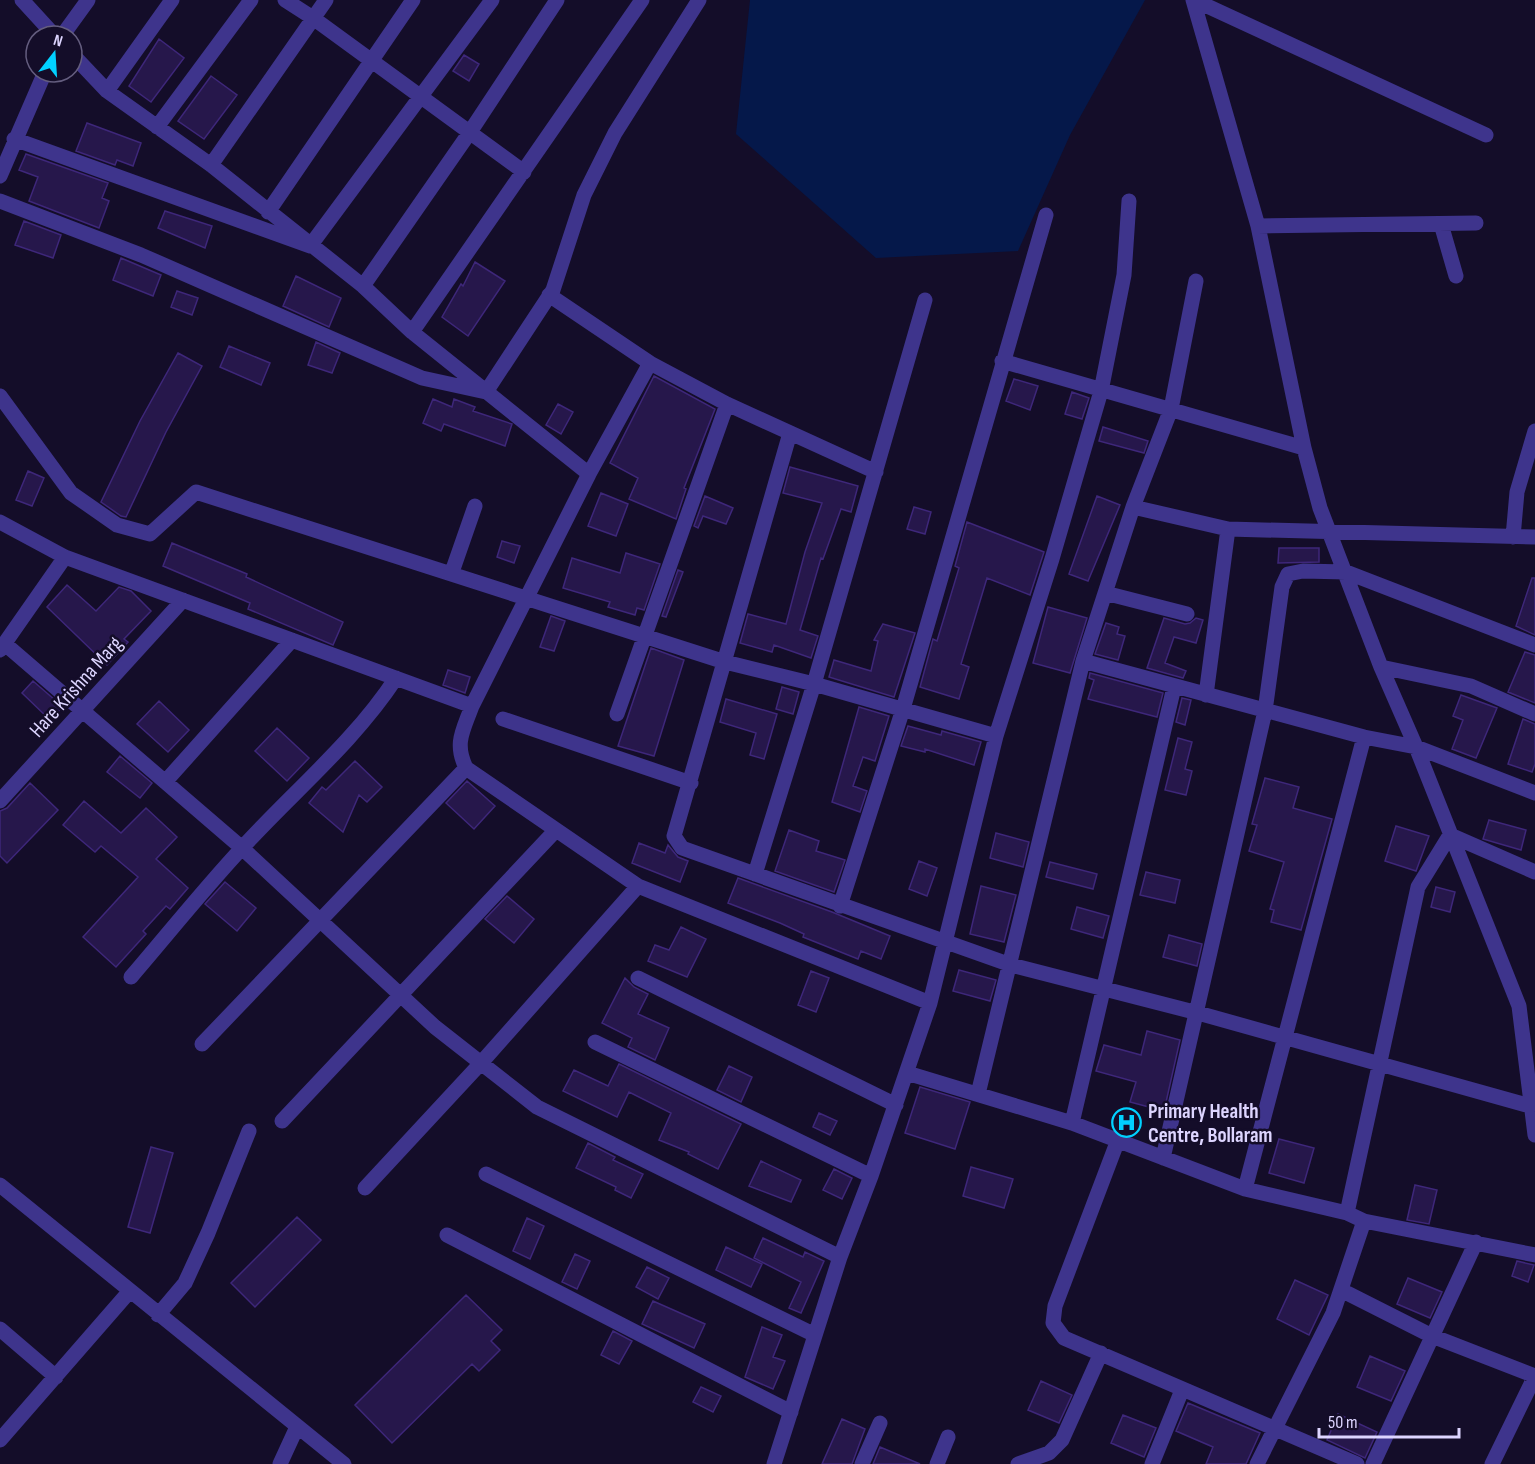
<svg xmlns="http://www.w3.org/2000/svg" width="1535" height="1464" font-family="'Sofia Sans Condensed',sans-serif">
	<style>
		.water { fill: #05184a }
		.building { fill: #26174b; stroke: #3e277a; stroke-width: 1.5 }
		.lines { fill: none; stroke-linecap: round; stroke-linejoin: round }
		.minor { stroke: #3e348c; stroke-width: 15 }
		.labels { text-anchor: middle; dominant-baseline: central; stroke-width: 5; stroke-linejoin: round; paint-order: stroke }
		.street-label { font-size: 21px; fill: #ddd5ff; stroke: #140d29 }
		.poi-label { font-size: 21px; font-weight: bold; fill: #ddd5ff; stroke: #140d29; text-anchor: start }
	</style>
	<rect width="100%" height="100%" fill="#140d29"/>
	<!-- water -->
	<path class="water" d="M750,0H1145L1070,135L1018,251L876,258L736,134Z"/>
	<!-- building -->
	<path class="building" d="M159,39L184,58L151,102L129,86Z
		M464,55L479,64L469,81L453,71Z
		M211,76L237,95L204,139L178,121Z
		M87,123L141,143L133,166L117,160L115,165L76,151Z
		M26,154L108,183L102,198L109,201L99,228L29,201L38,177L19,170Z
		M165,211L212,226L205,248L158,228Z
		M24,221L61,235L53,258L15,245Z
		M121,258L161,275L153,296L113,280Z
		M475,262L505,281L468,336L442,317L461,284L463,286Z
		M296,276L341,298L329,327L283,306Z
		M177,291L198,298L192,315L171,307Z
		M316,342L340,353L332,373L308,365Z
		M229,346L270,363L261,385L220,367Z
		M178,353L202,366L166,432L126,517L121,516L101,502L140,421Z
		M654,376L715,409L684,488L686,489L676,519L629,499L638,478L610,463Z
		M1014,379L1038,386L1030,410L1006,401Z
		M1072,392L1089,398L1082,419L1065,414Z
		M433,399L452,407L454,399L475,407L473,411L512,424L505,446L444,424L441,431L423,423Z
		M558,404L573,412L561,434L546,425Z
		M1103,427L1148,441L1144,453L1099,441Z
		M790,467L858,486L851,512L841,509L823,559L821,558L800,630L818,636L811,658L774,645L772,652L740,643L748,614L786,624L805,552L822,503L783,493Z
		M28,471L44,478L32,506L16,500Z
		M601,493L628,504L616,536L588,526Z
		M705,496L733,508L726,524L703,516L698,528L694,526Z
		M1097,496L1120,505L1088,581L1069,574Z
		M914,507L931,512L925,534L907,529Z
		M967,522L1044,552L1030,595L987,578L961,664L969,667L959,699L920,687L933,639L937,641L959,568L955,566Z
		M502,541L520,546L514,563L497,557Z
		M172,543L247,574L246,577L343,622L333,645L248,609L250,603L163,566Z
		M1279,548H1319V562L1278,563Z
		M626,553L660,564L644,610L637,608L635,615L608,607L610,602L563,588L572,558L620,573Z
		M678,570L683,572L666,617L662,616Z
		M1532,578H1535V635L1516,626Z
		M67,585L96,611L119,587L131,591L151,611L124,639L128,642L107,665L47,607Z
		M1048,607L1087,618L1070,673L1033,663Z
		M551,616L565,621L554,651L540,647Z
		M1164,618L1185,624L1190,623L1196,618L1203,620L1196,643L1174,637L1165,663L1186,671L1183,678L1147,668Z
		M1106,623L1119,627L1117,634L1125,636L1118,660L1095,654Z
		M883,624L915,633L894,697L829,677L834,660L871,671L878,641L874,640Z
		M651,648L684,660L654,756L618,746Z
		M1525,652L1535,655V703L1508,692Z
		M448,670L470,677L465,693L443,685Z
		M1090,673L1163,693L1157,717L1088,699L1094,680L1089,678Z
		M33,681L63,707L50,720L22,693Z
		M782,687L799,692L793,714L776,709Z
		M1461,695L1497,708L1476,758L1452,749L1463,720L1453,716Z
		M1182,698L1191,700L1185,725L1176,722Z
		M726,699L777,714L764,759L750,755L756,733L720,722Z
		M159,701L189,730L168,752L137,724Z
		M859,707L889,716L875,761L863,757L853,786L867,791L860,812L832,802Z
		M1523,719L1535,724V764L1532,772L1508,764Z
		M908,726L941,735L942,731L981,742L974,765L925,749V752L901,746Z
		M277,728L309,758L287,781L255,751Z
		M1178,738L1192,742L1185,769L1192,771L1186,795L1165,790Z
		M120,756L152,783L140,798L107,772Z
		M355,761L382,787L367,802L359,795L343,832L309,803L322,787L326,790Z
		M1265,778L1299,787L1293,808L1332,819L1301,930L1271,922L1274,910L1270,909L1284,862L1249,851L1257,825L1252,824Z
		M467,781L495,806L474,829L446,803Z
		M30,783L58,810L7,863L0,856V811L7,808Z
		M84,801L121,833L146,808L177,837L156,859L188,888L170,909L166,906L143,931L146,934L116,967L83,937L138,877L101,846L95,852L63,825Z
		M1489,820L1526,830L1521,850L1483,839Z
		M1396,826L1429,836L1416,871L1385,861Z
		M789,830L819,841L816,851L845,860L834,892L775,871Z
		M996,833L1029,842L1023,867L990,858Z
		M639,843L665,853L668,845L678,857L688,861L680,882L632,863Z
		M919,861L937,868L927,896L909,889Z
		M1050,862L1097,874L1093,889L1046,877Z
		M1146,872L1180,880L1175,903L1140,895Z
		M738,878L832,912L890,936L881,959L861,951L858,959L803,937L804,934L780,923L728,903Z
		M225,882L256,908L237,931L205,904Z
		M981,886L1016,895L1004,942L970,934Z
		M1436,887L1455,892L1450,912L1431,907Z
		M507,896L534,919L514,943L485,919Z
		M1077,907L1109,916L1103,938L1071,929Z
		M681,927L706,939L687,977L648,961L655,945L669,950Z
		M1169,935L1202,944L1197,966L1163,957Z
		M959,970L996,980L990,1001L953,991Z
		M811,971L829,978L816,1012L798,1005Z
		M625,978L634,987L648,994L638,1014L669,1028L655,1060L628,1047L632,1038L602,1023Z
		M1147,1031L1180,1040L1164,1111L1130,1102L1136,1082L1096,1071L1104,1045L1141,1055Z
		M619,1064L741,1124L718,1169L688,1154L689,1152L659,1140L671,1113L629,1092L617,1117L563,1091L574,1070L608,1086Z
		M729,1066L752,1077L741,1102L717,1090Z
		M920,1087L970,1102L955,1149L905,1133Z
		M819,1113L837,1121L830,1135L813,1127Z
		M1279,1139L1314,1148L1304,1183L1269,1173Z
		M588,1143L615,1157L613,1160L643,1174L631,1198L615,1190L616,1187L576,1168Z
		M151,1147L173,1153L150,1233L128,1227Z
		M761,1161L801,1180L791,1202L749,1186Z
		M971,1167L1013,1179L1004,1208L963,1196Z
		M834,1169L852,1178L842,1199L823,1190Z
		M1415,1185L1437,1190L1429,1224L1407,1220Z
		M297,1217L321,1240L255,1307L231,1283Z
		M527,1218L544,1226L530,1259L513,1251Z
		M763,1238L803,1257L805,1252L824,1261L801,1313L789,1308L801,1282L754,1258Z
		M726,1247L762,1264L751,1287L716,1270Z
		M575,1254L590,1261L577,1289L562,1282Z
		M1517,1261L1534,1265L1528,1282L1512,1276Z
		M647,1267L669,1278L658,1299L636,1287Z
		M1408,1278L1442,1292L1430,1318L1397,1304Z
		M1295,1280L1328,1295L1309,1335L1277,1319Z
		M466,1295L502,1330L491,1341L500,1350L479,1371L472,1364L392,1443L355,1405Z
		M653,1301L705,1324L694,1348L642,1324Z
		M762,1327L782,1335L773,1357L785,1361L773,1389L745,1377Z
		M613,1331L632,1341L619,1364L601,1355Z
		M1370,1356L1405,1371L1391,1401L1357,1387Z
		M1041,1381L1072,1395L1059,1423L1028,1410Z
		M701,1387L721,1396L713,1412L693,1402Z
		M1188,1403L1260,1433L1246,1464H1206L1213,1447L1176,1431Z
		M1338,1414L1377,1432L1365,1458L1327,1440Z
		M1123,1415L1156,1428L1144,1457L1111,1443Z
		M842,1419L865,1429L852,1464H822Z
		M880,1447L920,1464H873Z"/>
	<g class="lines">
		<!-- minor -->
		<path class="minor" d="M22,0L55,36
			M285,0L313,18L524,172
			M1193,0L1258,226L1304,448L1320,508L1381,667L1416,747L1519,1006L1535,1135
			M1194,0L1486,135
			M62,36L88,0
			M72,54L107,91L211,165L363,286L412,332L589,474
			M107,91L172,0
			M157,127L251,0
			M14,139L310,246L492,0
			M211,165L326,0
			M0,176L45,72
			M0,201L141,255L422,378L486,392L553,290L584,195L615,133L699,0
			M268,212L413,0
			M1441,224L1456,276
			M1258,226L1476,223
			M363,286L470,132L557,0
			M549,295L650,363L589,474L472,706C463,731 454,743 466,768L638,886L930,1003
			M412,332L642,0
			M1002,361L1304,448
			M650,363L727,404L876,472
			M0,396L71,493L117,525L150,534L196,492L725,662L814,684L996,736
			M790,433L674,836L682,848L1011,965L1198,1013L1530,1106
			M1133,507L1228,529L1535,537
			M0,522L65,557L472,706
			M1513,537L1517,492L1535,431
			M452,572L475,506
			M1105,593L1187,614
			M5,644L242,848L435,1027L537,1107L840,1257
			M0,650L65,557
			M1083,661L1364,737L1416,747L1535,793
			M1381,667L1471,686L1535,714
			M1174,687L1072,1123L1245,1189L1347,1213L1364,1221L1535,1255
			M1206,695L1228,529
			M617,714L727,404
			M503,719L691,783
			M165,782L292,640
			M0,801L183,600
			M755,874L814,684L925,300
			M840,906L903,709L1046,215
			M131,977C168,934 203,890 242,848C293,792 354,742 396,678
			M638,978L896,1105
			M595,1042L871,1176
			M202,1044L466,768
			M907,1073L1072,1123
			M978,1094L1083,661L1133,507L1171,409L1196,281
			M282,1121L556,830
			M1118,1140L1055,1306L1053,1323L1064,1338L1357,1464
			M1163,1158L1265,711L1282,587L1288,574L1303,571L1346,572L1535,645
			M486,1174L815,1335
			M0,1185L344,1464
			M365,1188L481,1063L638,886
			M1245,1189L1364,737
			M1347,1213L1418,887L1450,835L1535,872
			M447,1235L791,1412
			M1341,1290L1432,1336L1535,1376
			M158,1315L185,1283L208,1233L249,1131
			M0,1329L56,1377
			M0,1440L129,1292
			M280,1464L297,1427
			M774,1464L840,1257L871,1176L930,1003L996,736L1052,559L1101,391L1124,275L1129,201
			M862,1464L880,1423
			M937,1464L948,1437
			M1018,1464L1049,1453L1062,1440L1101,1353
			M1152,1464L1182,1390
			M1257,1464L1333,1313L1364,1221
			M1373,1464L1476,1242
			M1492,1464L1535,1376"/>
	</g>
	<!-- icons -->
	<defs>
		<symbol id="hospital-ring" viewBox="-11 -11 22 22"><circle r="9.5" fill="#140d29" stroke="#01d1ff" stroke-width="1.5"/><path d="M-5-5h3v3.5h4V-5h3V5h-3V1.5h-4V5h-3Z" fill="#01d1ff"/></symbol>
	</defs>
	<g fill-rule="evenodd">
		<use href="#hospital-ring" x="1110" y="1106" width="33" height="33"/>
	</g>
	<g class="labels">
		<!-- street labels -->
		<g class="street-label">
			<text transform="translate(76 687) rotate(-48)">Hare Krishna Marg</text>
		</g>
		<!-- poi labels -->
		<g class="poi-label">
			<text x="1148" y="1111">Primary Health<tspan x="1148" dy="24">Centre, Bollaram</tspan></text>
		</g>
	</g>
	<!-- north arrow -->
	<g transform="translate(54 54) rotate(17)"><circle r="28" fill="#140d29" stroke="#645d7f" stroke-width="1.5"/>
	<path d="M0-4.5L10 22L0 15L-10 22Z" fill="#01d1ff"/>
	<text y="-9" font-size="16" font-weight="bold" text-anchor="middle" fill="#ddd5ff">N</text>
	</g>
	<!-- scale -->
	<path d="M1319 1428v9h140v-9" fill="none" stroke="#ddd5ff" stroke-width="3"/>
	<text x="1328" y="1428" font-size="18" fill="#ddd5ff" stroke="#140d29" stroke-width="4.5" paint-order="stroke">50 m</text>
</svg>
